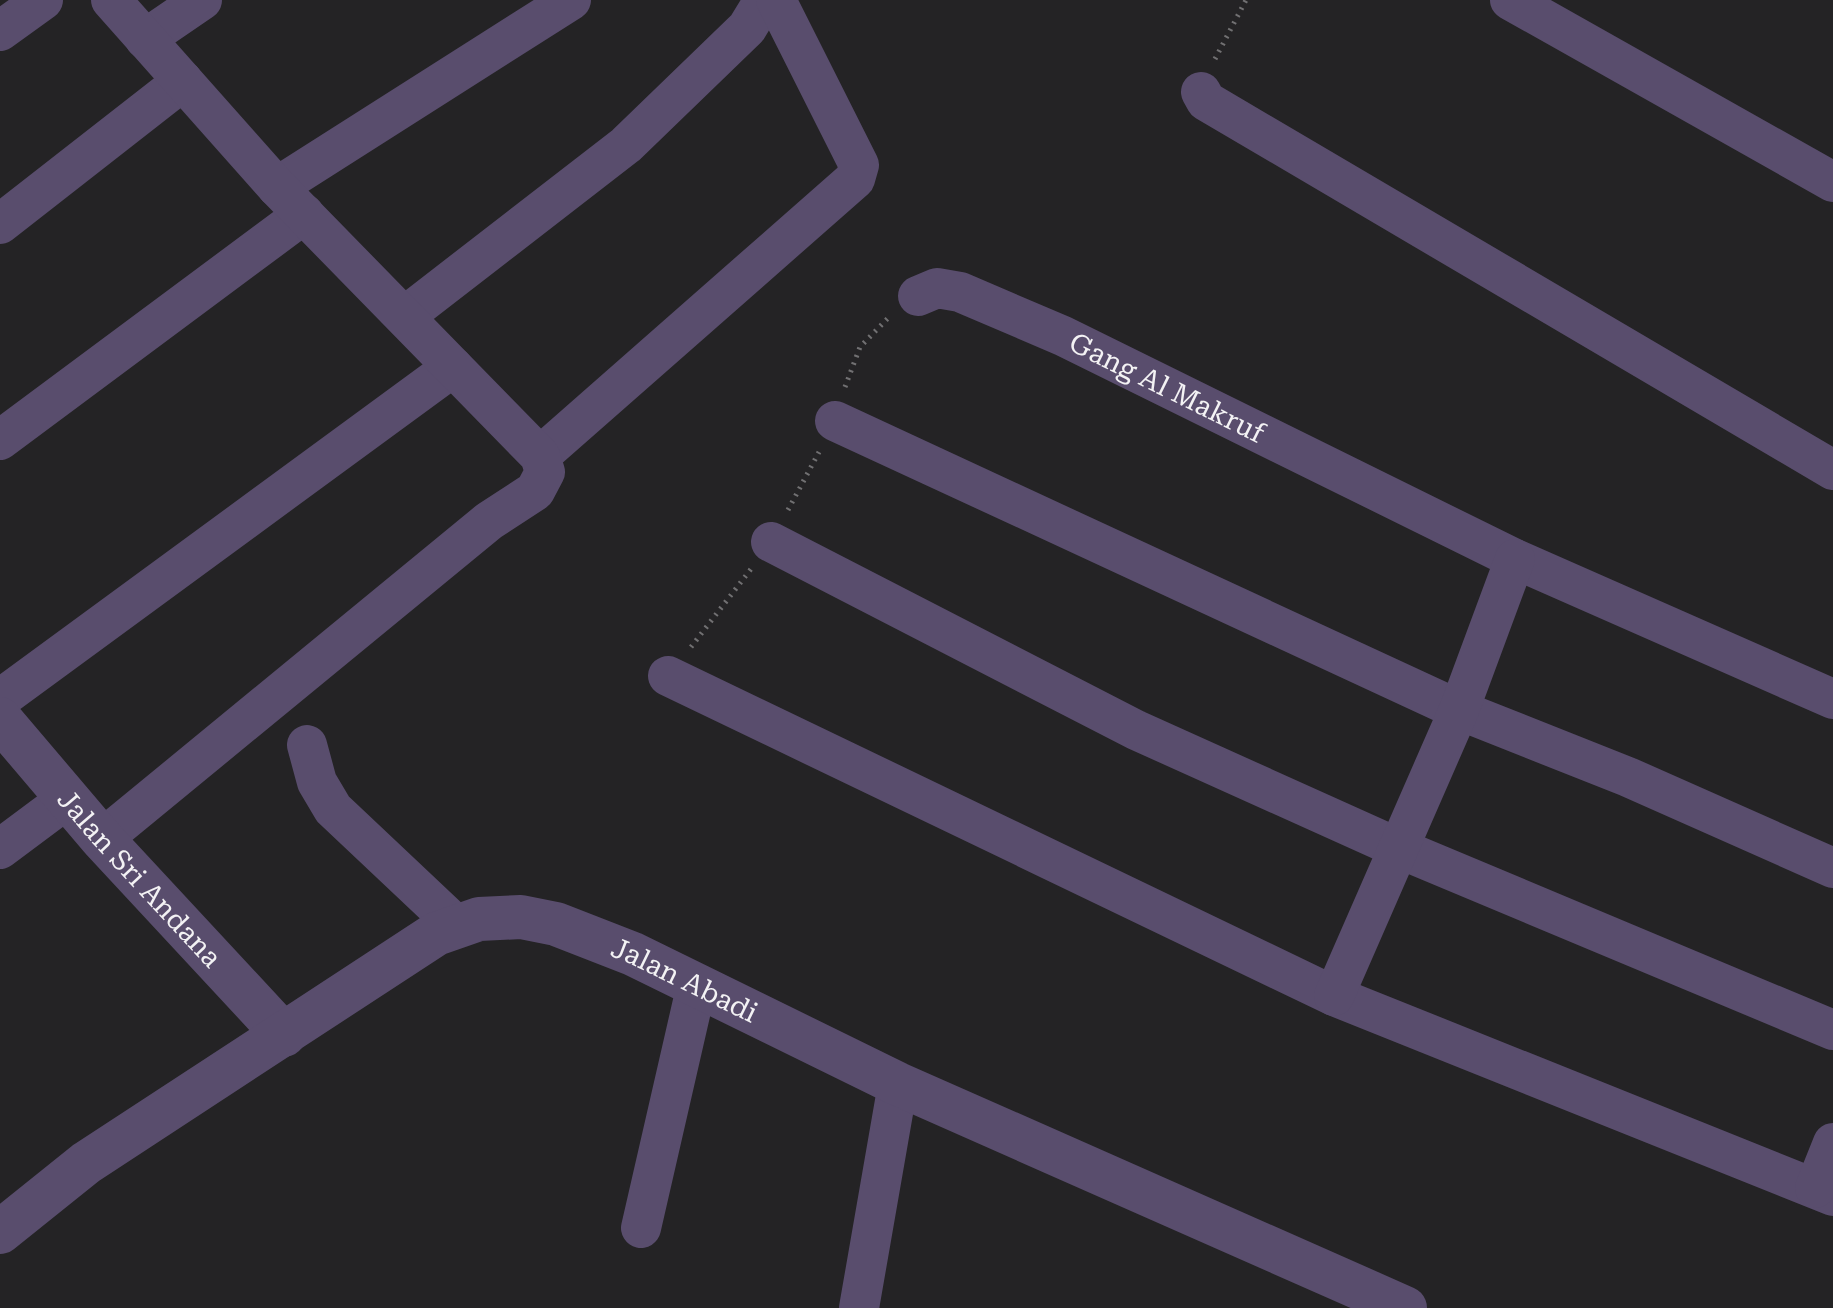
<svg xmlns="http://www.w3.org/2000/svg" width="1833" height="1308" font-family="'Roboto Serif',serif">
	<style>
		.lines { fill: none; stroke-linecap: round; stroke-linejoin: round }
		.path { stroke: #717072; stroke-width: 5; stroke-dasharray: 2 6; stroke-linecap: butt }
		.minor { stroke: #594d6d; stroke-width: 40 }
		.tertiary { stroke: #594d6d; stroke-width: 44 }
		.labels { text-anchor: middle; dominant-baseline: central; stroke-width: 8; stroke-linejoin: round; paint-order: stroke }
		.street-label { font-size: 28px; fill: #f3f2f4; stroke: #242325 }
	</style>
	<rect width="100%" height="100%" fill="#242325"/>
	<g class="lines">
		<!-- path -->
		<path class="path" d="M1215,59L1246,0
			M845,387L860,347L890,316
			M788,510L819,452
			M691,647L751,569"/>
		<!-- minor -->
		<g class="minor">
			<path d="M1510,0L1833,182"/>
			<path d="M0,31L43,0"/>
			<path d="M145,39L202,0"/>
			<path d="M1201,92L1206,101L1833,470"/>
			<path d="M277,187L571,0"/>
			<path d="M0,224L183,81"/>
			<path id="s1" d="M918,296L937,288L960,292L1063,336L1515,559L1833,699"/>
			<path d="M405,316L626,145L747,28L764,0"/>
			<path d="M835,421L1459,710L1628,777L1833,868"/>
			<path d="M0,440L304,214"/>
			<path d="M540,456L855,179L859,165L776,0"/>
			<path d="M771,542L1136,730L1398,848L1833,1030"/>
			<path d="M668,676L1334,996L1833,1196"/>
			<path d="M0,699L453,367"/>
			<path d="M307,745L317,782L333,809L457,926"/>
			<path d="M102,839L489,521L535,491L545,472L540,456L277,187L111,0"/>
			<path d="M0,849L67,799"/>
			<path d="M1334,996L1459,710L1515,559"/>
			<path d="M1815,1188L1833,1143"/>
			<path d="M641,1228L697,984"/>
			<path d="M859,1308L898,1084"/>
		</g>
		<!-- tertiary -->
		<g class="tertiary">
			<path id="s2" d="M0,719L102,839L284,1035"/>
			<path id="s3" d="M0,1232L86,1163L436,934L479,919L521,917L556,924L633,954L898,1084L1405,1308"/>
		</g>
	</g>
	<g class="labels">
		<!-- street labels -->
		<g class="street-label">
			<text stroke="none"><textPath href="#s1" startOffset="272">Gang Al Makruf</textPath></text>
			<text stroke="none"><textPath href="#s2" startOffset="212">Jalan Sri Andana</textPath></text>
			<text stroke="none"><textPath href="#s3" startOffset="792">Jalan Abadi</textPath></text>
		</g>
	</g>
</svg>
